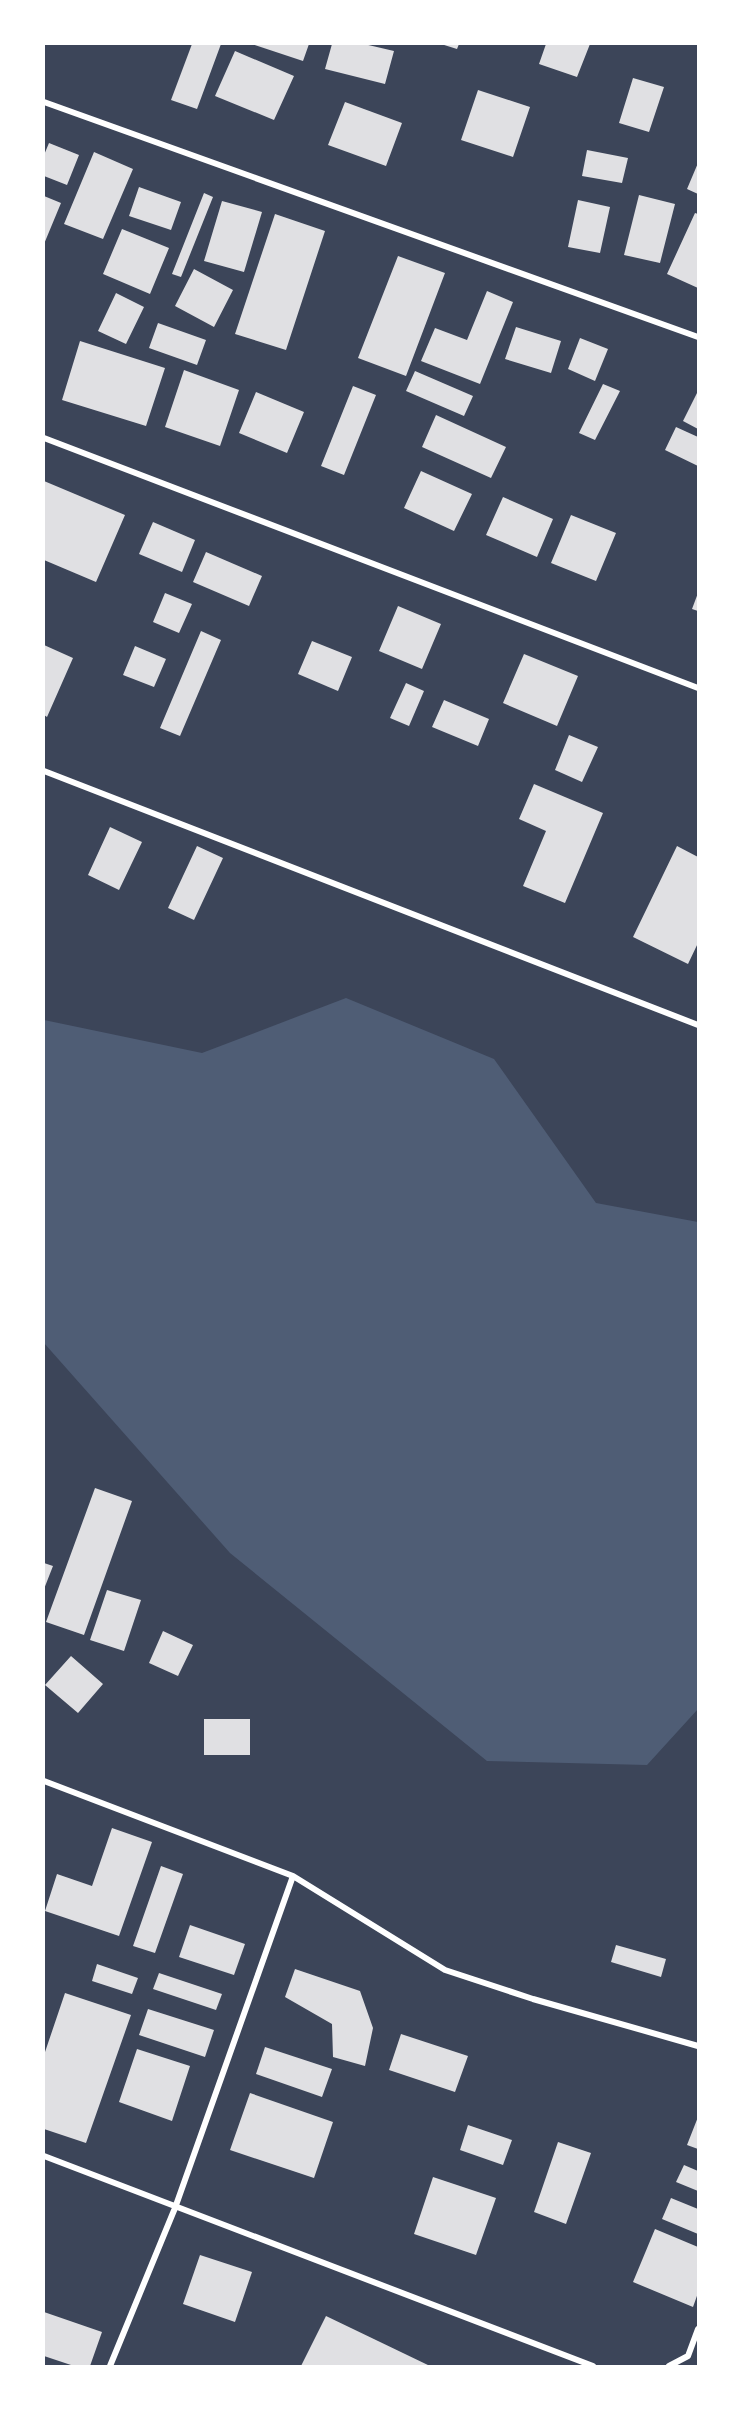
<svg xmlns="http://www.w3.org/2000/svg" width="742" height="2410" font-family="Raleway,sans-serif">
	<style>
		.green { fill: #3c4559 }
		.water { fill: #4f5d75 }
		.building { fill: #e0e0e3 }
		.lines { fill: none; stroke-linecap: round; stroke-linejoin: round }
		.minor { stroke: #fff; stroke-width: 6 }
	</style>
	<rect width="100%" height="100%" fill="#2d3142"/>
	<!-- green -->
	<path class="green" d="M44,44H698V2366H44Z"/>
	<!-- water -->
	<path class="water" d="M346,998L494,1059L596,1203L698,1222V1709L647,1765L487,1761L230,1553L44,1343V1020L202,1053Z"/>
	<!-- building -->
	<path class="building" d="M192,44H221L197,109L171,100Z
		M252,44H309L303,61Z
		M332,44H364L394,51L385,84L325,69Z
		M441,44H459L457,49Z
		M546,44H590L577,77L539,64Z
		M235,51L294,76L274,120L215,96Z
		M633,78L664,87L649,132L619,123Z
		M478,90L530,107L513,157L461,140Z
		M345,102L402,123L386,166L328,145Z
		M49,143L79,155L67,185L44,176V155Z
		M587,150L628,158L622,183L582,176Z
		M94,152L133,169L103,239L64,224Z
		M698,163V194L687,189Z
		M139,187L181,202L171,230L129,216Z
		M204,193L213,197L181,277L172,274Z
		M639,195L675,204L660,263L624,255Z
		M44,196L61,203L44,244Z
		M578,200L610,207L600,253L568,247Z
		M222,201L262,212L244,272L204,261Z
		M695,213L698,214V288L667,274Z
		M275,214L325,231L286,350L235,334Z
		M122,229L169,248L150,294L103,274Z
		M398,256L445,273L406,376L358,358Z
		M194,269L233,290L214,327L175,306Z
		M487,291L513,302L480,384L421,361L435,328L467,340Z
		M116,293L144,307L126,344L98,331Z
		M158,323L206,340L197,365L149,348Z
		M516,327L561,341L551,373L505,359Z
		M580,338L608,349L595,381L568,369Z
		M80,341L165,368L146,426L62,400Z
		M184,370L239,390L220,446L165,427Z
		M415,371L473,396L464,416L406,391Z
		M603,384L620,391L595,440L579,433Z
		M353,386L376,395L344,475L321,466Z
		M698,391V429L683,421Z
		M256,392L304,412L287,453L239,433Z
		M436,415L506,447L491,478L422,447Z
		M676,427L698,437V466L665,450Z
		M421,471L472,494L454,531L404,508Z
		M44,481L125,515L96,582L44,560Z
		M503,497L553,519L537,557L486,535Z
		M571,515L616,533L596,581L551,563Z
		M153,522L195,540L182,572L139,554Z
		M206,552L262,576L249,606L193,582Z
		M165,593L192,604L179,633L153,622Z
		M698,593V611L692,609Z
		M398,606L441,624L422,669L379,651Z
		M201,631L221,640L180,736L160,728Z
		M312,641L352,657L338,691L298,674Z
		M44,645L73,658L47,717L44,715Z
		M135,646L166,659L154,687L123,675Z
		M524,654L578,676L557,726L503,703Z
		M406,683L424,691L409,726L390,718Z
		M444,700L489,719L478,746L432,727Z
		M569,735L598,747L582,782L555,770Z
		M534,784L603,813L565,903L523,886L546,831L519,819Z
		M110,827L142,842L119,890L88,875Z
		M197,846L223,858L194,920L168,908Z
		M677,846L698,857V943L688,964L633,937Z
		M95,1488L132,1501L84,1635L46,1622Z
		M44,1563L53,1566L44,1589Z
		M107,1590L141,1600L124,1651L90,1640Z
		M163,1631L193,1645L178,1676L149,1663Z
		M71,1656L103,1684L78,1713L45,1685Z
		M204,1719H250V1755H204Z
		M112,1828L152,1842L119,1936L45,1911L57,1874L92,1886Z
		M161,1866L183,1874L155,1953L133,1946Z
		M190,1925L245,1944L234,1975L179,1957Z
		M616,1945L666,1959L661,1977L611,1962Z
		M97,1964L138,1978L132,1994L92,1981Z
		M295,1969L360,1991L373,2028L365,2066L333,2057L332,2024L285,1997Z
		M159,1973L222,1994L216,2010L153,1989Z
		M65,1993L131,2015L86,2143L44,2129V2055Z
		M148,2009L214,2030L205,2057L139,2035Z
		M401,2034L468,2056L455,2092L389,2070Z
		M265,2047L332,2069L322,2097L256,2074Z
		M137,2049L190,2066L172,2121L119,2102Z
		M250,2093L333,2122L314,2178L230,2150Z
		M698,2117V2149L687,2145Z
		M468,2125L512,2140L503,2165L460,2150Z
		M558,2142L591,2153L566,2224L534,2212Z
		M684,2165L698,2171V2191L676,2182Z
		M433,2177L496,2198L476,2255L414,2234Z
		M671,2198L698,2209V2234L662,2219Z
		M655,2229L698,2247V2293L693,2307L633,2282Z
		M200,2255L252,2272L235,2322L183,2304Z
		M44,2312L102,2332L90,2366H74L44,2356Z
		M326,2316L430,2366H301Z"/>
	<g class="lines">
		<!-- minor -->
		<path class="minor" d="M44,102L698,337
			M44,438L698,688
			M44,771L698,1025
			M44,1781L293,1876L445,1970L533,1999L698,2046
			M44,2156L593,2366
			M110,2366L175,2208L293,1876
			M669,2366L688,2356L698,2329"/>
	</g>
	<!-- border -->
	<rect width="742" height="2410" fill="none" stroke="#ffffff" stroke-width="90"/>
</svg>
